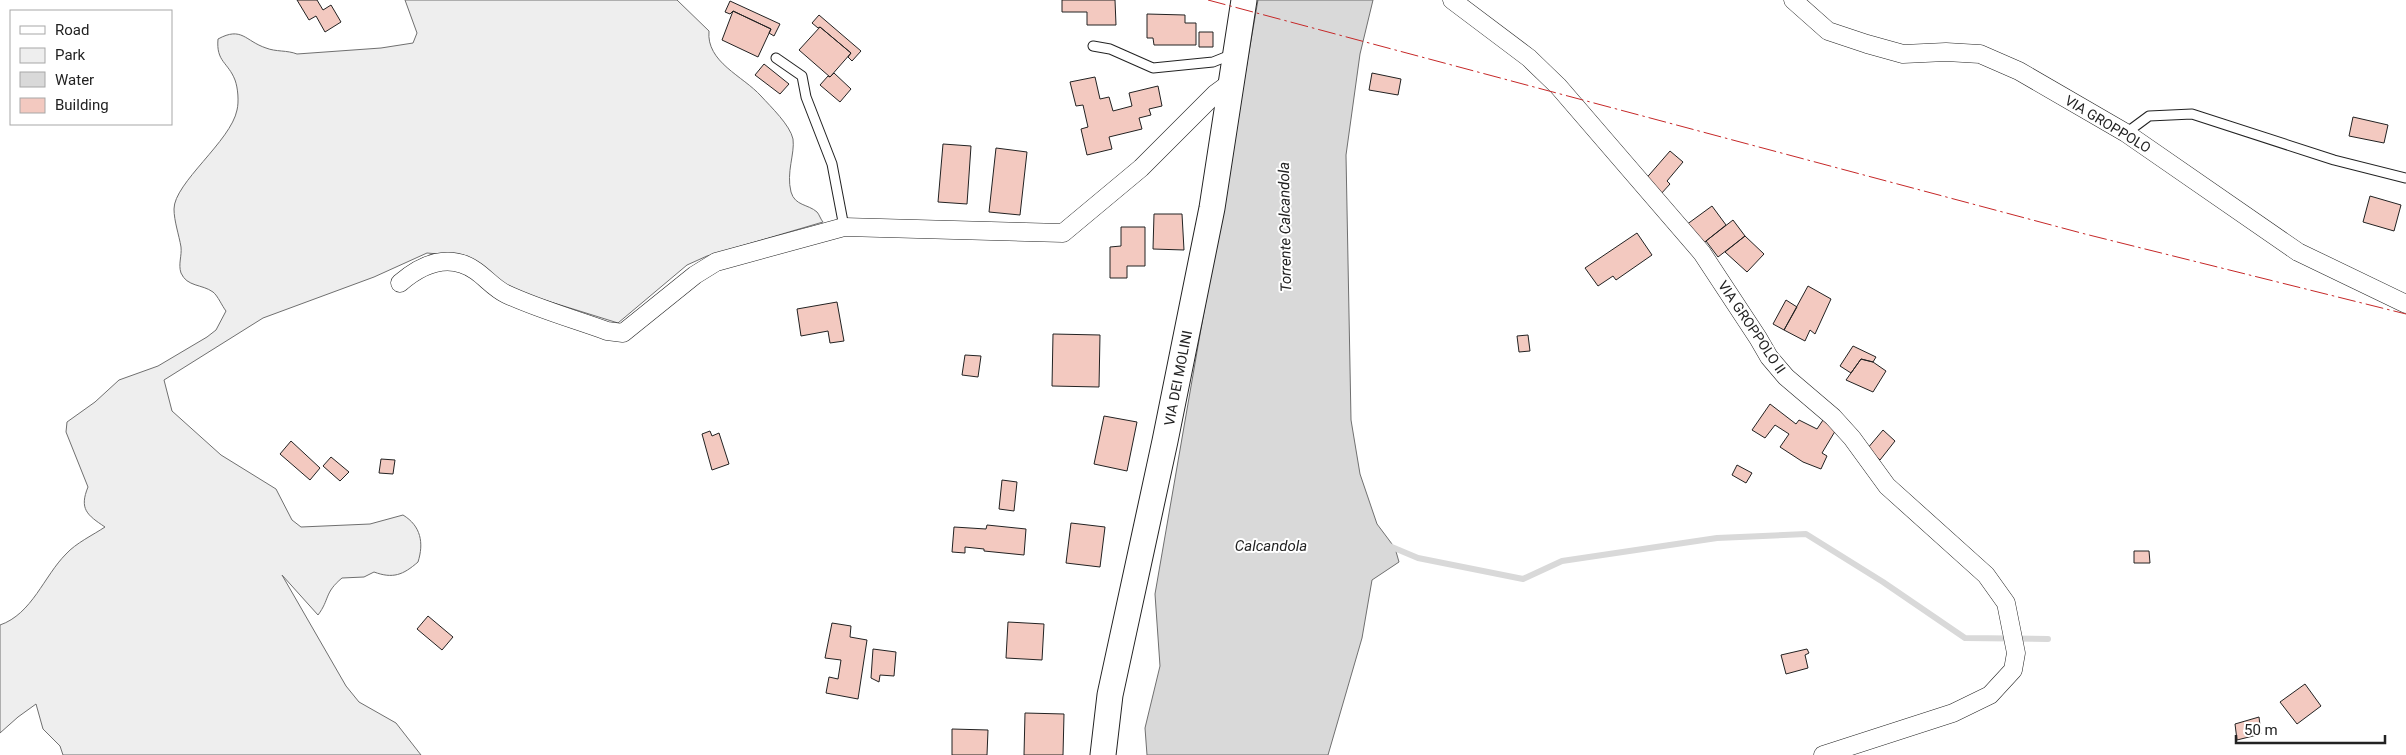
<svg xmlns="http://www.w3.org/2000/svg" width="2406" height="755" font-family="Roboto,sans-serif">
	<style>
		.green { fill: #eee; stroke: #6f6f6f }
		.water { fill: #d9d9d9; stroke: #6f6f6f }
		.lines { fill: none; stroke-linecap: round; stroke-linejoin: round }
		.stream { stroke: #d9d9d9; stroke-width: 6 }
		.building { fill: #f3c9c0; stroke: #222 }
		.lane-casing { stroke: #222; stroke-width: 11 }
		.street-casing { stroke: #222; stroke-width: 19 }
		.secondary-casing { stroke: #222; stroke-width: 27 }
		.lane { stroke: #fff; stroke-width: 9 }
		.street { stroke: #fff; stroke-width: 18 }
		.secondary { stroke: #fff; stroke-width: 25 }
		.power { stroke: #c62828; stroke-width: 1; stroke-dasharray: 18 4 2.5 4; stroke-linecap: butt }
		.labels { text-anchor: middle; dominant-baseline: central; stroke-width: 4; stroke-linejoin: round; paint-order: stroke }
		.street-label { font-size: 14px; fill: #222; stroke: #fff }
		.water-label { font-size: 15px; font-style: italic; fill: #222; stroke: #fff }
	</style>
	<rect width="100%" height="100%" fill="#fff"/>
	<!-- green -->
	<path class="green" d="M405,0H677L709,31C706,62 743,76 761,96C771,107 790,125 793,139C795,154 786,172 791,192C795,206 808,204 817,212C819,214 821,220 823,222L707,256L687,265L618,323L509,289L450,255L427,253L374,277L263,318L164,380L172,411L221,455L276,489L292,520L301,527L370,524L403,515C421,526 424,543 418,562C403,575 393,579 374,572L364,577L342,578C324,593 330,599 318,615L282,575L346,686L359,702L396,723L421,755H63L60,746L43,729L36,704L18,717L0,733V625C32,614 44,576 66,554C76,543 93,535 105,527C87,515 79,509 88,487L66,432L67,422L95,402L119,380L158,366L207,337L216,330L226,311C222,306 218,296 213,292C202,284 187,287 181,273C178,264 182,256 181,247C179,235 174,221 174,209C174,183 231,141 237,110C239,102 238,88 235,80C228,62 216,62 218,39C242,26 245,41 266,48C276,52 287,50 297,54L381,48L413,43L417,33Z"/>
	<!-- water -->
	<path class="water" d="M1258,0H1373L1360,54L1346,155L1351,420L1360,474L1377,524L1395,548L1399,562L1372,580L1362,638L1328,755H1147L1145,728L1160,666L1155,594Z"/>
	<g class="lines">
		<!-- stream -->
		<path class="stream" d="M1387,545L1418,558L1523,579L1562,561L1717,538L1806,534L1883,582L1965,638L2048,639"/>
	</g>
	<!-- building -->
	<path class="building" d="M297,0H317L323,10L331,5L341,22L325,32L316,16L309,20Z
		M1062,0H1115L1116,25H1087V12H1062Z
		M730,1L780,24L774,36L769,33L771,29L733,11L730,14L725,12Z
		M733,11L771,29L758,57L722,40Z
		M1147,14L1185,15V23H1196V45H1154L1153,38H1147Z
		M819,15L861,51L852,61L848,57L851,53L820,27L818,28L812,23Z
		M820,27L851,53L830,77L799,50Z
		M1199,32H1213V47H1199Z
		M764,64L789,84L780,94L755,75Z
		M834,73L851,89L840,102L820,85L828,76L830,77Z
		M1372,73L1401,79L1398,95L1369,90Z
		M1095,77L1100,99L1109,97L1113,111L1132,106L1129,93L1158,86L1162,106L1149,109L1151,115L1139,118L1142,129L1109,137L1112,149L1087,155L1081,129L1088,127L1083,105L1076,106L1070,82Z
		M2353,117L2388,125L2384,143L2349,136Z
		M943,144L971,146L967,204L938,202Z
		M996,148L1027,152L1020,215L989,212Z
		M1670,151L1683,162L1667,181L1670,184L1660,195L1643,182Z
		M2370,196L2401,205L2394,231L2363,222Z
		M1712,206L1726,225L1701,245L1686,225Z
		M1154,214H1182L1184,250L1153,249Z
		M1733,220L1745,236L1718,257L1706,241Z
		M1121,227H1145V266H1127V278H1110V247L1121,246Z
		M1637,233L1652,255L1616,280L1613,276L1598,286L1585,268Z
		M1745,236L1764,254L1747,272L1725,252Z
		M1808,286L1831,299L1815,334L1810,330L1805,341L1784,330Z
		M1786,300L1797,307L1784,330L1773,324Z
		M837,302L844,341L830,343L828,331L801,336L797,309Z
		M1053,334L1100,335L1099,387L1052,386Z
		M1528,335L1530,351L1519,352L1517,336Z
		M1853,346L1876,357L1873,362L1861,359L1851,373L1840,366Z
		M965,355L981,356L978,377L962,375Z
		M1861,359L1873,362L1886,371L1873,392L1846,380Z
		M1770,404L1796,424L1799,420L1817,429L1823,420L1837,428L1822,453L1827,456L1821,469L1803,462L1780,447L1789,434L1775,425L1765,438L1752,430Z
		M1104,416L1137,422L1127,471L1094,464Z
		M1883,430L1895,441L1880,460L1867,449Z
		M710,431L712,436L719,433L729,464L712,470L702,434Z
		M291,441L320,468L310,480L280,454Z
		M331,457L349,472L340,481L323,466Z
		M381,459L395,460L393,474L379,473Z
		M1737,465L1752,473L1746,483L1732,475Z
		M1002,480L1017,482L1014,511L999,509Z
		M1071,523L1105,527L1100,567L1066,563Z
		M987,525L1026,529L1024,555L984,551V549L965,547V553L952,552L954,527L986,529Z
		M2134,551H2149L2150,563H2134Z
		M428,616L453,637L442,650L417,629Z
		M1008,622L1044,624L1042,660L1006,658Z
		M832,623L851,626L850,637L867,640L858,699L826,693L829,677L838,679L841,660L825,658Z
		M873,649L896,652L894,676L880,675L879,682L871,678Z
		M1807,649L1809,653L1805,655L1808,668L1786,674L1781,655Z
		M2305,684L2321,706L2297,724L2280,702Z
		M1025,713L1064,714L1063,755H1024Z
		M2259,717L2261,734L2237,740L2235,724Z
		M952,729L988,730L987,755H952Z"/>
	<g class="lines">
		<defs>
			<path id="lane" d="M1093,46L1110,49L1153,68L1213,62L1233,54
				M776,58L802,76L806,97L832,164L844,227
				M2126,133L2149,116L2192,114L2334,160L2405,178"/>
			<path id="street" d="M1452,0L1529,58L1558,86L1702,253L1758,338L1769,357L1786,377L1833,417L1852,438L1887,486L1986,575L2006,603L2016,653L2013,670L1990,695L1953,713L1823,755
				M1793,0L1828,31L1867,44L1903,54L1946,52L1980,54L2019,71L2126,133L2298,252L2406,304
				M400,283C422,264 449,252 476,271C486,278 495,289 506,294C538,309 574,319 607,331L623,333L695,275L716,262L844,227L1063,233L1141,168L1215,94L1230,83"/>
			<path id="secondary" d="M1103,755L1110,695L1165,441L1212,208L1244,0"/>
		</defs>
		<!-- lane casing -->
		<use href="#lane" class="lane-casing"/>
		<!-- street casing -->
		<use href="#street" class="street-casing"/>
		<!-- secondary casing -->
		<use href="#secondary" class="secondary-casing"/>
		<!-- lane -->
		<use href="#lane" class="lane"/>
		<!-- street -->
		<use href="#street" class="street"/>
		<!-- secondary -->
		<use href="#secondary" class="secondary"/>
		<!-- power -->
		<path class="power" d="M1208,0L2085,234L2406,314"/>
	</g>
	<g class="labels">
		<!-- street labels -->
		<g class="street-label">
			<text transform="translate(2108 124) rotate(31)">VIA GROPPOLO</text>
			<text transform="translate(1752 327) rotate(56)">VIA GROPPOLO II</text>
			<text transform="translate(1178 378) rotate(-79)">VIA DEI MOLINI</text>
		</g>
		<!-- water labels -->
		<g class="water-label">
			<text transform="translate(1285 227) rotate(-91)">Torrente Calcandola</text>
			<text x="1271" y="546">Calcandola</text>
		</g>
	</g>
	<!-- legend -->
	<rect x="10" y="10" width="162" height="115" fill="#ffffff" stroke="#a7a7a7"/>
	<rect x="20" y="26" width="25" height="8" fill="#ffffff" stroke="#a7a7a7"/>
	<text x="55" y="35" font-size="15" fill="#222222">Road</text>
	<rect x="20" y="48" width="25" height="15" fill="#eeeeee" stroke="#a7a7a7"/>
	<text x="55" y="60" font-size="15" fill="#222222">Park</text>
	<rect x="20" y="72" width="25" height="15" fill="#d9d9d9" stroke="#a7a7a7"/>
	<text x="55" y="85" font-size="15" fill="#222222">Water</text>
	<rect x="20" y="98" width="25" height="15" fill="#f3c9c0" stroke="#a7a7a7"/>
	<text x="55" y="110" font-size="15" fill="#222222">Building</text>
	<!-- scale -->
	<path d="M2236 735v8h149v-8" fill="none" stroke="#222222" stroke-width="2.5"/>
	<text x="2244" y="735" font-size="15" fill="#222222" stroke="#ffffff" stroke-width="4" paint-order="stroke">50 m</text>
</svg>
